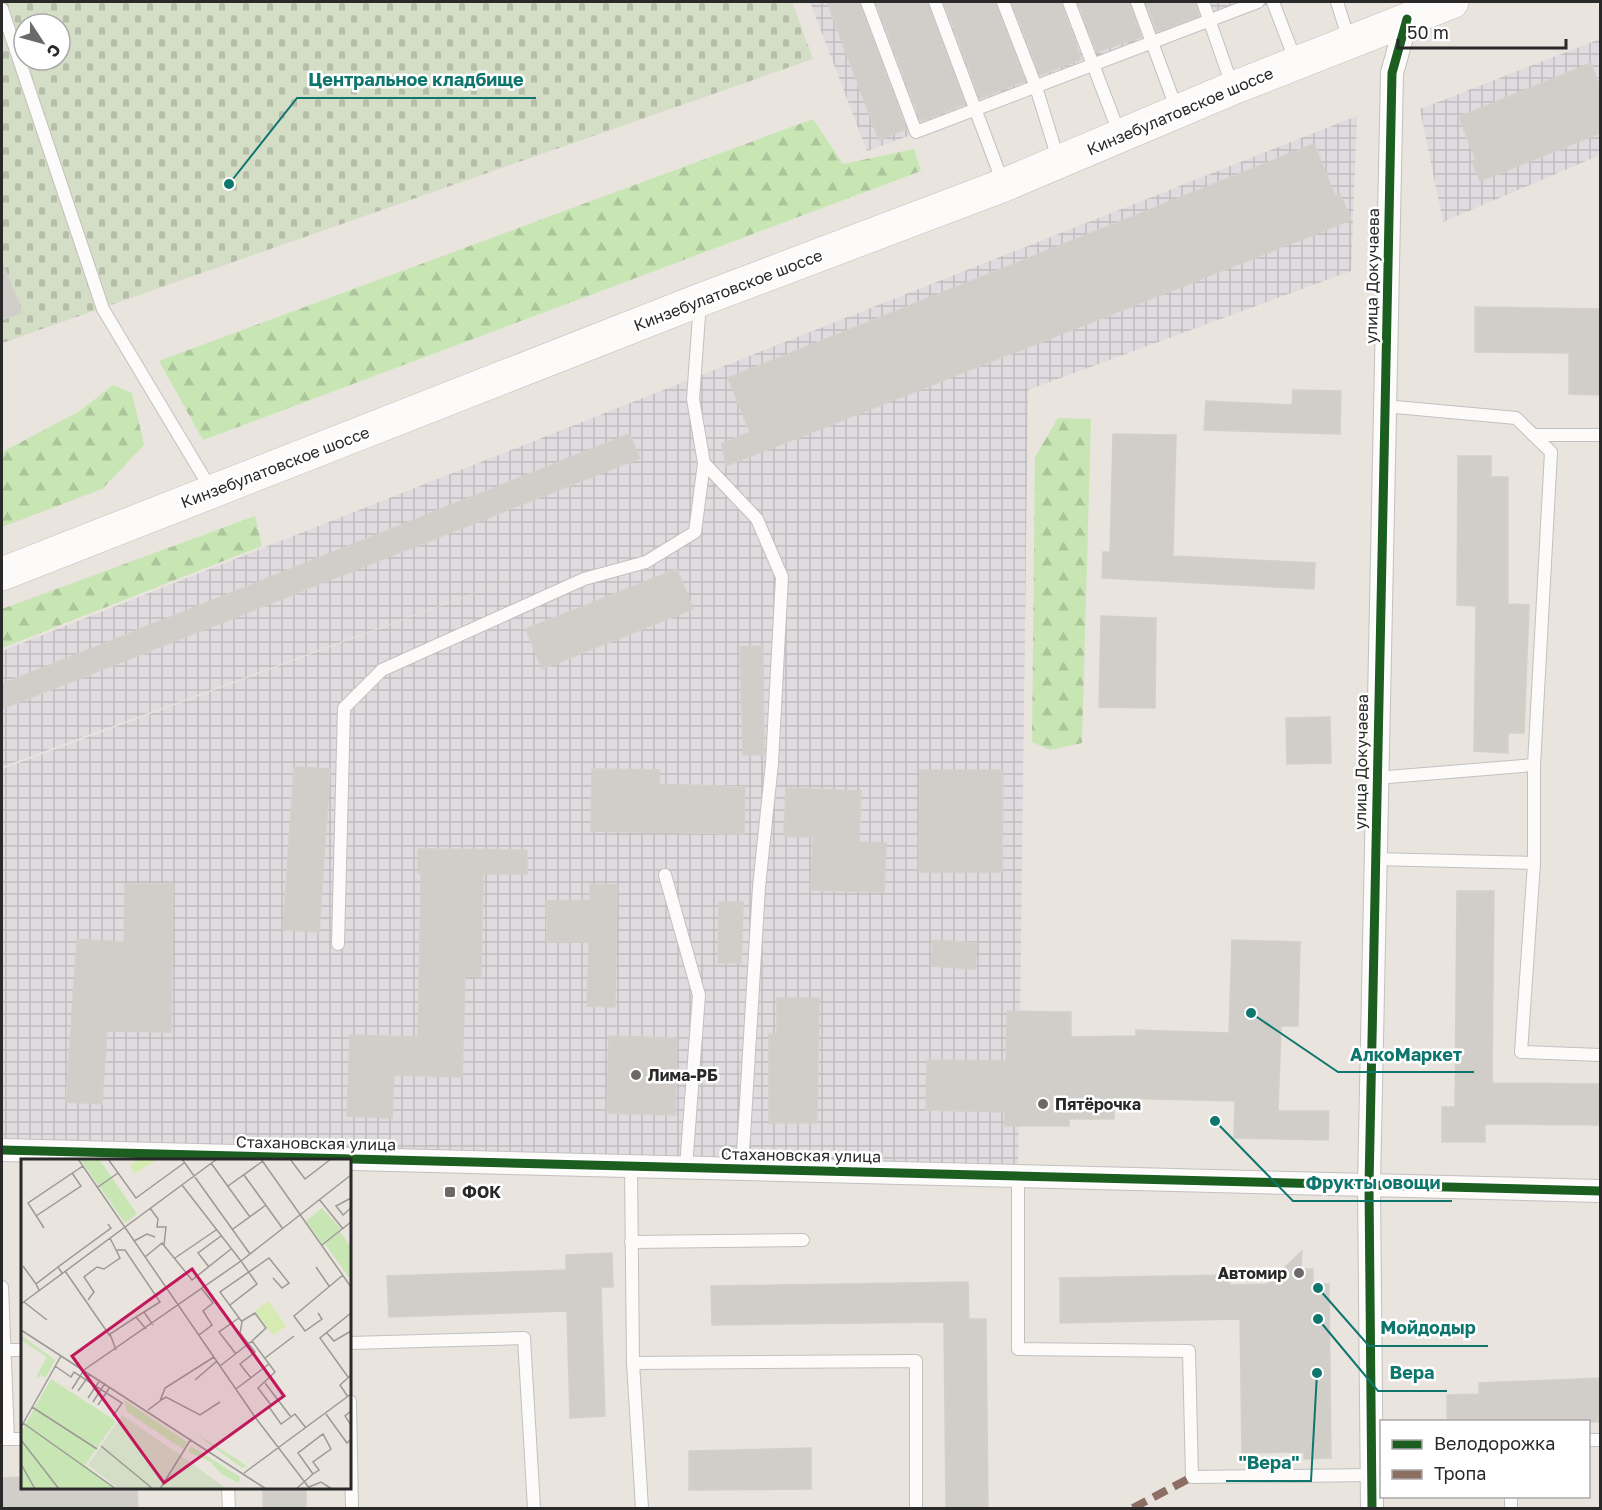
<svg xmlns="http://www.w3.org/2000/svg" width="1602" height="1510" font-family="'Golos Text',sans-serif">
	<style>
		.industrial { fill: url(#industrial-grid) }
		.forest { fill: url(#forest-firs) }
		.cemetery { fill: url(#cemetery-stones); fill-rule: evenodd }
		.building { fill: #d1ceca; stroke: #d3d0ca; stroke-width: 1.5 }
		.lines { fill: none; stroke-linecap: round; stroke-linejoin: round }
		.service-casing { stroke: #c2c0c0; stroke-width: 14 }
		.minor-casing { stroke: #c2c0c0; stroke-width: 24 }
		.secondary-casing { stroke: #c2c0c0; stroke-width: 34 }
		.service { stroke: #fcfbfa; stroke-width: 12 }
		.minor { stroke: #fcfbfa; stroke-width: 22 }
		.secondary { stroke: #fcfbfa; stroke-width: 33 }
		.quiet { stroke: #8d6e63; stroke-width: 8; stroke-dasharray: 15 8; stroke-linecap: butt }
		.cycleway-casing { stroke: #fff; stroke-width: 13 }
		.cycleway { stroke: #1b5e20; stroke-width: 9 }
		.poi-dot { fill: #6c6a68; stroke: #fff; stroke-width: 2 }
		.labels { text-anchor: middle; dominant-baseline: central; stroke-width: 5; stroke-linejoin: round; paint-order: stroke }
		.street-label { font-size: 16px; fill: #292929; stroke: #fff }
		.poi-label { font-size: 16px; font-weight: bold; fill: #292929; stroke: #fff; text-anchor: start }
		.inset-road { fill: none; stroke: #9c9996; stroke-width: 1.5 }
		.view { fill: #c2185b; fill-opacity: 0.15; stroke: #c2185b; stroke-width: 3 }
		.inset-edge { fill: none; stroke: #292929; stroke-width: 3 }
		.leader { fill: none; stroke: #0f766e; stroke-width: 2 }
		.callout-dot { fill: #0f766e; stroke: #fff; stroke-width: 2 }
		.callout-label { font-size: 18px; text-anchor: middle; font-weight: bold; fill: #0f766e; stroke: #fff; stroke-width: 5; stroke-linejoin: round; paint-order: stroke }
	</style>
	<defs>
		<pattern id="industrial-grid" width="8" height="8" patternUnits="userSpaceOnUse" patternTransform="scale(1.5)"><rect width="8" height="8" fill="#dfdbde"/><path d="M0 4h8M4 0v8" fill="none" stroke="#bfbcbe"/></pattern>
		<pattern id="forest-firs" width="22" height="20" patternUnits="userSpaceOnUse" patternTransform="scale(1.5)"><rect width="22" height="20" fill="#c8e6b4"/><path d="M5 1l3.5 6h-7zM16 11l3.5 6h-7z" fill="#acc59b"/></pattern>
		<pattern id="cemetery-stones" width="16" height="16" patternUnits="userSpaceOnUse" patternTransform="scale(1.5)"><rect width="16" height="16" fill="#d4ddc5"/><path d="M2 7V4a2 2 0 0 1 4 0v3zM10 15v-3a2 2 0 0 1 4 0v3z" fill="#b6bea9"/></pattern>
	</defs>
	<rect width="100%" height="100%" fill="#e9e4de"/>
	<!-- industrial -->
	<path class="industrial" d="M810,2H1275L867,151Z
		M1600,39V155L1443,222L1420,109Z
		M1357,116L1351,271L1028,390L1018,1176L2,1142V769L588,551L2,767V651Z"/>
	<!-- forest -->
	<path class="forest" d="M813,119L843,164L914,149L921,171L203,440L159,361Z
		M113,385L132,393L144,445L102,489L2,527V452L80,411Z
		M1058,418L1091,419L1082,743L1050,750L1032,742L1035,457Z
		M255,516L262,546L2,648V609Z"/>
	<!-- cemetery -->
	<path class="cemetery" d="M2,2H792L813,59L2,343ZM24,24H60V60H24Z"/>
	<!-- building -->
	<path class="building" d="M827,2H859L906,129L879,140Z
		M876,2H927L965,104L921,121Z
		M944,2H995L1025,81L980,98Z
		M1012,2H1061L1081,59L1040,75Z
		M1078,2H1129L1141,37L1097,52Z
		M1146,2H1195L1199,16L1157,32Z
		M1591,63L1600,87V133L1480,181L1472,161L1476,160L1459,117Z
		M1314,144L1335,196L1340,194L1351,220L726,466L722,444L750,432L728,378Z
		M2,262L22,312L2,320Z
		M1475,307L1600,309V395L1569,394V353L1475,352Z
		M1293,390L1341,391L1340,434L1204,430L1206,401L1292,405Z
		M629,434L640,458L2,709V684Z
		M1113,434L1176,435L1173,556L1315,563L1314,589L1102,578L1103,552H1110Z
		M1458,456H1491V477H1508V604L1529,605L1524,733H1508V753L1474,751L1476,606L1457,605Z
		M677,569L693,609L542,669L526,629Z
		M1101,616L1156,618L1155,708L1099,707Z
		M763,646L764,755H743L740,647Z
		M1330,717L1331,763L1287,764L1286,718Z
		M294,767L330,769L319,932L283,930Z
		M592,769L660,770L659,784L745,787L744,834L591,831Z
		M920,770H1003L1002,872H919Z
		M786,788L861,791L859,842L886,843L884,892L811,890L813,837L784,836Z
		M418,849L527,850V874H483L481,977L465,976L462,1077L394,1075L392,1118L347,1116L350,1035L418,1037L421,873H418Z
		M125,884H173L171,1032L107,1031L102,1104L66,1102L77,939L124,942Z
		M590,884L617,885L615,1007L587,1006L589,942H547L546,901L590,900Z
		M1457,891H1494L1492,1083L1600,1084V1125L1485,1124V1142H1442V1107H1455Z
		M719,902H743L741,963H718Z
		M933,940L977,943L975,969L931,966Z
		M1232,940L1300,942L1298,1026H1281L1278,1111H1329L1328,1140L1234,1138L1235,1101L1114,1098V1119H1069V1126H1005V1112L926,1110L927,1060L1006,1061L1007,1011L1071,1012V1037L1136,1036V1030L1229,1033Z
		M777,998H819L817,1123H769V1034H777Z
		M609,1036L677,1038L675,1115L607,1113Z
		M1302,1251L1301,1269H1313V1284H1329L1331,1458L1304,1459V1452L1242,1453L1240,1319L1060,1323V1278L1229,1275L1230,1285L1267,1284Z
		M612,1253L613,1287H601L605,1416L570,1418L567,1311L389,1317L387,1276L566,1270V1255Z
		M968,1282L969,1319H986L988,1509H946L944,1322L712,1325L711,1286Z
		M1600,1378V1422H1447V1395L1479,1394V1383Z
		M811,1448V1489L689,1490V1451Z
		M22,1477V1488H137L138,1509H2V1478Z
		M263,1488H306V1509H263Z"/>
	<g class="lines">
		<defs>
			<path id="service" d="M867,2L916,132L1258,2
				M935,2L1003,183
				M1003,2L1036,87L1059,162
				M1069,2L1120,135
				M1137,2L1177,110
				M1203,2L1233,88
				M1273,2L1296,62
				M1337,2L1349,40
				M2,9L103,309L212,491
				M700,302L693,399L704,463L757,519L782,577L772,763L759,887L742,1169
				M1533,435H1600
				M1376,778L1534,765L1551,452L1516,418L1384,406
				M1374,859L1534,863V765
				M1534,863L1521,1052L1600,1055
				M665,875L699,995L686,1167
				M338,944L344,708L382,670L584,579L646,562L695,532L704,463
				M631,1166L633,1363L642,1508
				M1018,1176V1349L1189,1351L1192,1477L1373,1475
				M631,1242L803,1240
				M2,1287L8,1439
				M350,1343L524,1338L534,1508
				M3,1350H22
				M633,1363L916,1361V1508
				M350,1401L352,1508
				M2,1439H22
				M1588,1440H1600
				M228,1488L229,1508
				M1511,1508V1496"/>
			<path id="minor" d="M2,1150L1600,1191
				M1372,1508L1369,1185L1392,73L1407,19"/>
			<path id="secondary" d="M2,574L700,300L1004,185L1233,88L1452,2"/>
		</defs>
		<!-- service casing -->
		<use href="#service" class="service-casing"/>
		<!-- minor casing -->
		<use href="#minor" class="minor-casing"/>
		<!-- secondary casing -->
		<use href="#secondary" class="secondary-casing"/>
		<!-- service -->
		<use href="#service" class="service"/>
		<!-- minor -->
		<use href="#minor" class="minor"/>
		<!-- secondary -->
		<use href="#secondary" class="secondary"/>
		<!-- quiet -->
		<path class="quiet" d="M1133,1508L1192,1477"/>
		<defs>
			<path id="cycleway" d="M2,1150L1600,1191
				M1372,1508L1369,1185L1392,73L1407,19"/>
		</defs>
		<!-- cycleway casing -->
		<use href="#cycleway" class="cycleway-casing"/>
		<!-- cycleway -->
		<use href="#cycleway" class="cycleway"/>
	</g>
	<!-- markers -->
	<g class="poi-dot">
		<circle cx="636" cy="1075" r="6"/>
		<circle cx="1043" cy="1104" r="6"/>
		<rect x="444" y="1186" width="12" height="12" rx="3"/>
		<circle cx="1299" cy="1273" r="6"/>
	</g>
	<g class="labels">
		<!-- street labels -->
		<g class="street-label">
			<text transform="translate(1180 111) rotate(-23)">Кинзебулатовское шоссе</text>
			<text transform="translate(1372 276) rotate(-89)">улица Докучаева</text>
			<text transform="translate(728 290) rotate(-21)">Кинзебулатовское шоссе</text>
			<text transform="translate(275 467) rotate(-21)">Кинзебулатовское шоссе</text>
			<text transform="translate(1361 762) rotate(-89)">улица Докучаева</text>
			<text transform="translate(316 1143) rotate(1)">Стахановская улица</text>
			<text transform="translate(801 1155) rotate(1)">Стахановская улица</text>
		</g>
		<!-- poi labels -->
		<g class="poi-label">
			<text x="648" y="1075">Лима-РБ</text>
			<text x="1055" y="1104">Пятёрочка</text>
			<text x="462" y="1192">ФОК</text>
			<text x="1287" y="1273" text-anchor="end">Автомир</text>
		</g>
	</g>
	<!-- overview -->
	<g transform="translate(21 1159)">
		<rect width="330" height="330" fill="#e9e4de"/>
		<path d="M1,177L34,201L24,219L20,215L17,220L16,216L26,198L2,182ZM103,241L166,283L163,291L106,253ZM171,272L203,292L226,307L221,309ZM170,287L219,318L218,324L200,315L190,303L167,293Z" fill="#c8e6b4"/>
		<path d="M101,256L162,298L206,330H98L67,306Z" fill="#d4ddc5"/>
		<path d="M59,0H78L116,55L104,64ZM301,49L320,70L301,85L285,62ZM319,73L330,88L329,120L304,85Z" fill="#c8e6b4"/>
		<path d="M30,220L95,262L64,306L95,330H0V273Z" fill="#c8e6b4"/>
		<path d="M117,0H137L113,15L109,6ZM247,142L265,167L252,176L234,152Z" fill="#d5ebb1"/>
		<path class="inset-road" d="M57,0L234,258L289,330M87,0L115,39L163,4M161,0L229,95M240,0L330,128M269,0L284,20L310,0M190,4L229,58M223,16L262,70M161,26L220,102M207,27L242,2M77,28L97,14M330,39L315,47L322,56L330,49M298,40L322,70M129,49L137,60L136,68H145L143,86M15,57L60,27L51,14M23,69L7,44L62,7M212,70L245,46M113,82L126,75L134,78M301,86L330,63M96,91H104L139,143L123,153M124,98L141,84L171,121L210,90M154,99L195,71M2,107L15,125M188,108L177,94L200,77M295,108L308,127M44,112L89,177M41,114L37,108L90,69L87,65M18,131L15,125L37,108M67,141L73,133L63,118L76,108L83,110L99,99L89,79M3,143L26,161M0,145L196,0M209,146L236,125L220,102M297,154L301,160L284,172L273,157L322,116M115,158L123,153L132,166M221,162L234,154L245,169L231,182M0,171L245,330M305,173L313,182L330,172M178,176L191,166L182,152L192,144L181,130M95,191L89,175L115,158L125,170M215,195L198,173L218,159M244,199L273,177M34,207L50,218L53,213L101,244L92,257M199,207L231,182L254,213L237,229L250,246M327,218L299,179L330,154M230,219L219,205L234,193L219,174L221,163L199,133L248,99L268,124L261,129L252,119M174,221L196,202M244,224L270,258M51,230L63,211L220,102L330,16M215,230L248,205M57,232L69,215M327,238L319,226L330,216M67,239L79,221M140,241L145,238L179,256L199,243M72,243L84,224M77,246L89,228M11,248L76,290M248,248L260,265L274,255L285,269M127,251L139,242L144,229L193,198M330,252L324,257L330,266M305,255L326,284L330,280M2,264L95,330M0,268L40,197M217,271L257,241M0,281L38,330M80,287L132,330M0,305L14,330M223,314L330,235M288,328L300,323L311,330M139,330L170,280M275,330L292,315L277,294L302,275L310,290L292,303L298,311L292,315"/>
		<path class="view" d="M171,110L263,237L143,324L51,197Z"/>
		<rect width="330" height="330" class="inset-edge"/>
	</g>
	<!-- callouts -->
	<path class="leader" d="M229 184L297 98H536M1251 1013L1338 1072H1474M1215 1121L1293 1201H1452M1318 1288L1369 1346H1488M1318 1319L1378 1391H1447M1317 1373L1311 1481H1226"/>
	<g class="callout-dot">
		<circle cx="229" cy="184" r="6"/>
		<circle cx="1251" cy="1013" r="6"/>
		<circle cx="1215" cy="1121" r="6"/>
		<circle cx="1318" cy="1288" r="6"/>
		<circle cx="1318" cy="1319" r="6"/>
		<circle cx="1317" cy="1373" r="6"/>
	</g>
	<g class="callout-label">
		<text x="416" y="86">Центральное кладбище</text>
		<text x="1406" y="1061">АлкоМаркет</text>
		<text x="1373" y="1189">Фрукты овощи</text>
		<text x="1428" y="1334">Мойдодыр</text>
		<text x="1412" y="1379">Вера</text>
		<text x="1269" y="1469">"Вера"</text>
	</g>
	<!-- border -->
	<rect width="1602" height="1510" fill="none" stroke="#292929" stroke-width="6"/>
	<!-- legend -->
	<rect x="1380" y="1420" width="210" height="78" fill="#ffffff" stroke="#a9a9a9" stroke-width="1.5"/>
	<rect x="1392" y="1440" width="30" height="9" fill="#1b5e20" stroke="#a9a9a9" stroke-width="1.5"/>
	<text x="1434" y="1450" font-size="18" fill="#292929">Велодорожка</text>
	<rect x="1392" y="1470" width="30" height="9" fill="#8d6e63" stroke="#a9a9a9" stroke-width="1.5"/>
	<text x="1434" y="1480" font-size="18" fill="#292929">Тропа</text>
	<!-- north arrow -->
	<g transform="translate(42 42) rotate(126)"><circle r="28" fill="#ffffff" stroke="#a9a9a9" stroke-width="1.5"/>
	<path d="M0-4.5L10 22L0 15L-10 22Z" fill="#6c6a68"/>
	<text y="-9" font-size="16" font-weight="bold" text-anchor="middle" fill="#292929">С</text>
	</g>
	<!-- scale -->
	<path d="M1398 39v9h168v-9" fill="none" stroke="#292929" stroke-width="3"/>
	<text x="1407" y="39" font-size="18" fill="#292929" stroke="#ffffff" stroke-width="4.5" paint-order="stroke">50 m</text>
</svg>
